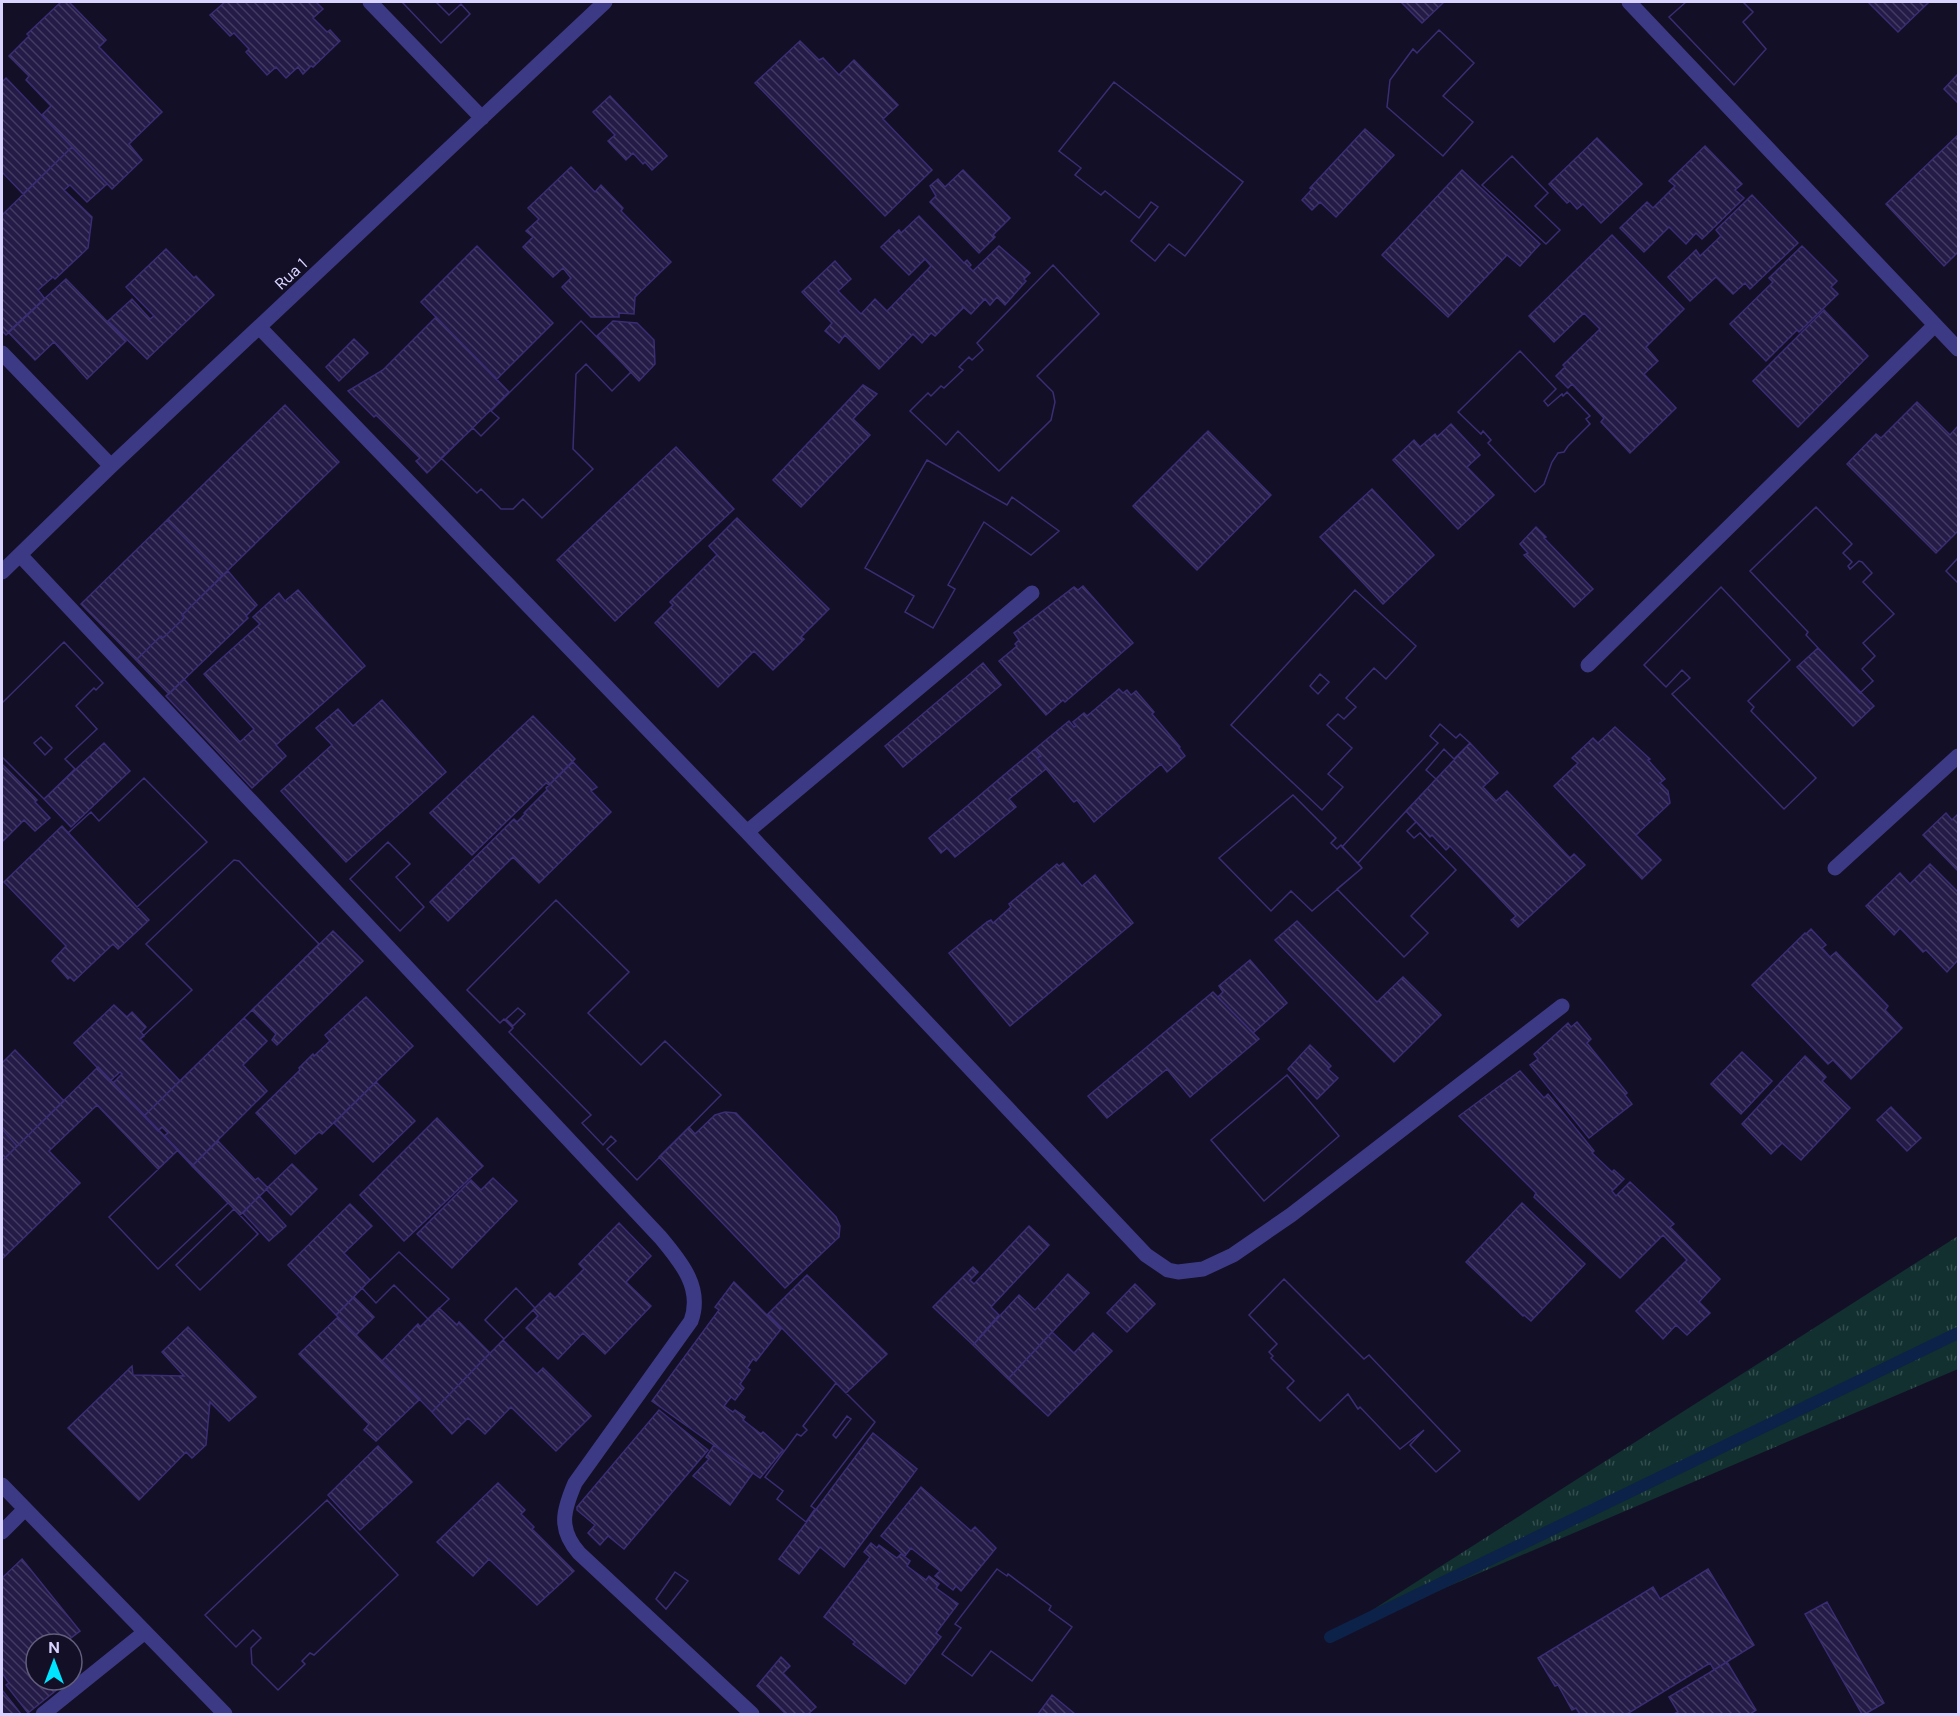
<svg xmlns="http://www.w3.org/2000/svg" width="1960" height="1716" font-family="'DM Sans',sans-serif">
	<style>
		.grass { fill: url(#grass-tufts) }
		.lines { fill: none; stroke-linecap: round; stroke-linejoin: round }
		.stream { stroke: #0c2248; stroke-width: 12 }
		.building { fill: url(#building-back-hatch); stroke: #3b2d73; stroke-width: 1.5; fill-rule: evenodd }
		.minor { stroke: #3d3a85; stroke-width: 15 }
		.labels { text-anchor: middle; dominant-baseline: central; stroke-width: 6; stroke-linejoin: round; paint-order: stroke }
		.street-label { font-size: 16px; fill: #d9d4ff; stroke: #130f26 }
	</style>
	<defs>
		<pattern id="grass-tufts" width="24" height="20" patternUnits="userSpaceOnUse" patternTransform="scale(1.5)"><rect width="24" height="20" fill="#12302f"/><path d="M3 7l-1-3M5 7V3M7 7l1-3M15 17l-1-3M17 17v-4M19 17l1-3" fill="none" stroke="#344d4e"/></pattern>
		<pattern id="building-back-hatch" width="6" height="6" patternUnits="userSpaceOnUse" patternTransform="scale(1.5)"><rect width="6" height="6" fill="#241b47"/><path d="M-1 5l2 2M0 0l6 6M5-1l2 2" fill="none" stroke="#433b63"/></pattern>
	</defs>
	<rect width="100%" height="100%" fill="#130f26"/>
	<!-- grass -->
	<path class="grass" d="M1958,1236V1369L1330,1637Z"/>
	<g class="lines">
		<!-- stream -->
		<path class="stream" d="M1330,1637L1958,1333"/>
	</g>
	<!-- building -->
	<path class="building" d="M61,2H69L106,40L99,47L162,112L129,144L142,160L112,189L42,115L51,106L26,80L29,76L9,56L29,36L27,34Z
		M225,2H316L323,9L313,18L327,32L330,30L340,41L313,67L311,66L303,74L298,67L286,78L276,67L267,75L246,52L249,49L234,33L230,36L210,15Z
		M402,2H436L449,15L461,4L470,14L441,43Z
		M402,2H436L449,15L461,4L470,14L441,43Z
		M1401,2H1444L1422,23Z
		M1686,2H1743L1753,12L1743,22L1766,49L1734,85L1669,17Z
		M1686,2H1743L1753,12L1743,22L1766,49L1734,85L1669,17Z
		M1868,2H1929L1898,32Z
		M1439,30L1474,63L1443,96L1473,122L1443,156L1387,107L1390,80L1413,49L1417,53Z
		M1439,30L1474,63L1443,96L1473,122L1443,156L1387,107L1390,80L1413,49L1417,53Z
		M800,41L819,60L823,58L839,75L854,60L898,105L883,119L932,170L885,216L755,83Z
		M1958,74V101L1957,102L1944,89Z
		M6,78L72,147L23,194L2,172V82Z
		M1114,82L1243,182L1185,256L1169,244L1155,261L1131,241L1158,207L1151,202L1139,218L1105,191L1101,195L1075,175L1081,168L1059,151Z
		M1114,82L1243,182L1185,256L1169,244L1155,261L1131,241L1158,207L1151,202L1139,218L1105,191L1101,195L1075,175L1081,168L1059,151Z
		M610,96L667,156L652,170L645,162L643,164L633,153L626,160L608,141L615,135L593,112Z
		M1365,129L1394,155L1336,217L1320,202L1312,210L1302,200L1312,189L1310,188Z
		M1958,135V252L1944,266L1886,204Z
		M1597,138L1642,184L1601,223L1583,204L1577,209L1570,201L1567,203L1549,184Z
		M1705,146L1742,184L1735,190L1744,198L1702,239L1696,233L1686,244L1669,227L1644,252L1620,228L1647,202L1653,208L1675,186L1669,181Z
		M72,147L107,184L87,202L70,185L64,190L92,217L88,248L55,279L53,277L38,290L45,299L6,335L2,331V215Z
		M1512,156L1548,193L1535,206L1560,230L1546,244L1482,185Z
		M1512,156L1548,193L1535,206L1560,230L1546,244L1482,185Z
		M571,167L595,192L601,185L623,208L621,211L671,262L635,297L634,314L619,313V317H591L562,287L571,278L563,268L553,277L523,247L533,237L526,231L539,219L528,208Z
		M963,170L1010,218L993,235L995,237L979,253L930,202L936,196L930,186L938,179L945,187Z
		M1462,170L1540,244L1520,266L1507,255L1448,317L1382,255Z
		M1752,195L1798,243L1750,289L1745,283L1733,294L1716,277L1690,301L1668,277L1696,250L1700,256L1721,236L1716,230Z
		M919,216L964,263L967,260L971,265L969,267L973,271L999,246L1030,273L1024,279L1026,281L1005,305L997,297L990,305L985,299L971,314L962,306L963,308L935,336L931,333L922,343L913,334L879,369L845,335L839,343L825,331L832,323L802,292L835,261L851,279L838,291L861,314L875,299L887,311L931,266L925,259L909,275L881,247L899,230L901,233Z
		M1612,235L1684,309L1646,347L1658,361L1644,374L1676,408L1630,453L1601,422L1604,418L1572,384L1568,388L1556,376L1565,367L1563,365L1600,329L1584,313L1554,342L1529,316Z
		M477,246L553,323L497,379L421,302Z
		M1802,246L1837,281L1831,287L1838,294L1799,332L1797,330L1766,361L1730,324L1773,282L1769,278Z
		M166,249L194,278L196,276L214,295L147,359L108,321L132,299L150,319L154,316L126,287Z
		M1053,265L1099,314L1037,376L1053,392L1055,402L1051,420L999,471L958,431L946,445L910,411L928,393L931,396L941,386L944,388L963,370L959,367L969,357L972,360L983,350L977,343Z
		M1053,265L1099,314L1037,376L1053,392L1055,402L1051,420L999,471L958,431L946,445L910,411L928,393L931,396L941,386L944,388L963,370L959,367L969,357L972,360L983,350L977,343Z
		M66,279L126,341L87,379L54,342L35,360L8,332Z
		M1824,310L1868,356L1798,427L1753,381Z
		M436,317L509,392L427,473L416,461L420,458L376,415L374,417L348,391L383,370Z
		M581,321L631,372L612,391L586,364L576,374L573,449L593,469L542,518L523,499L513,509H501L481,489L477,493L441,458L473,428L481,436L499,418L491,411Z
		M581,321L631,372L612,391L586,364L576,374L573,449L593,469L542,518L523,499L513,509H501L481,489L477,493L441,458L473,428L481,436L499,418L491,411Z
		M613,321L637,323L654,340L655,364L639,381L597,336Z
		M354,339L368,353L339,381L326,367Z
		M1520,351L1556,389L1544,401L1548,406L1562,394L1563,396L1567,392L1590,416L1586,419L1590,424L1568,446L1564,452L1558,453L1552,462L1544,484L1535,492L1488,443L1491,440L1483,431L1481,434L1458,412Z
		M1520,351L1556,389L1544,401L1548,406L1562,394L1563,396L1567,392L1590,416L1586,419L1590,424L1568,446L1564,452L1558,453L1552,462L1544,484L1535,492L1488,443L1491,440L1483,431L1481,434L1458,412Z
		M863,385L877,394L853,419L870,435L801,507L773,480Z
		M1917,402L1950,435L1958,426V531L1936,553L1847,464L1876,434L1881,438Z
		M285,405L339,462L222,576L167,520Z
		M1451,424L1480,455L1467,467L1494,495L1458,529L1393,460L1414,440L1420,447L1435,434L1437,437Z
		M1208,431L1271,495L1197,570L1133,506Z
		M676,447L734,509L615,621L557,560Z
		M927,460L1007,505L1012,497L1059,531L1031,555L984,522L948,585L955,589L933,628L905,612L914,596L865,568Z
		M927,460L1007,505L1012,497L1059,531L1031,555L984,522L948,585L955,589L933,628L905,612L914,596L865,568Z
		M1372,489L1434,555L1383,604L1320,537Z
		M1816,507L1852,544L1843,553L1852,562L1848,566L1850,569L1859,561L1862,562L1872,573L1863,582L1894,614L1863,643L1875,656L1862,669L1873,681L1860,693L1806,635L1808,632L1750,571Z
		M1816,507L1852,544L1843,553L1852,562L1848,566L1850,569L1859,561L1862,562L1872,573L1863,582L1894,614L1863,643L1875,656L1862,669L1873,681L1860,693L1806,635L1808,632L1750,571Z
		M737,518L829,609L801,637L804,639L773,670L754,651L718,687L655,623L673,605L670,602L717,555L709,546Z
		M167,520L222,576L182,615L184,618L163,638L161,636L136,660L81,604Z
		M1536,527L1546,537L1544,538L1593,589L1574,607L1524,555L1528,553L1520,544Z
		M1958,558V583L1946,571Z
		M1958,558V583L1946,571Z
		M228,571L257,605L246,616L248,618L169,694L136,660L161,636L163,638L184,618L182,615Z
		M1083,586L1133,643L1065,702L1063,700L1046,715L999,661L1017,646L1015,644L1019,640L1014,633L1074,587L1078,590Z
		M1721,587L1790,660L1748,701L1754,707L1751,711L1816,778L1784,809L1672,694L1690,678L1682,670L1666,687L1644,665Z
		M1721,587L1790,660L1748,701L1754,707L1751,711L1816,778L1784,809L1672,694L1690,678L1682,670L1666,687L1644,665Z
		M298,590L365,666L276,745L286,756L252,788L166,696L184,679L240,742L254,729L204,674L260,624L253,617L279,593L285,601Z
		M1355,590L1416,646L1386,679L1374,668L1346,698L1356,707L1344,719L1338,714L1327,725L1352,748L1328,774L1343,787L1322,810L1231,725ZM1320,674L1329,682L1318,694L1310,686Z
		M1355,590L1416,646L1386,679L1374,668L1346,698L1356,707L1344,719L1338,714L1327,725L1352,748L1328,774L1343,787L1322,810L1231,725ZM1320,674L1329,682L1318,694L1310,686Z
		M64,642L103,683L96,690L94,688L76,706L97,729L65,759L75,769L44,799L2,757V703ZM41,737L52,748L45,755L34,743Z
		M64,642L103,683L96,690L94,688L76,706L97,729L65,759L75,769L44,799L2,757V703ZM41,737L52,748L45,755L34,743Z
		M1818,648L1874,706L1853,726L1797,667Z
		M983,663L1001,685L903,767L885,746Z
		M1119,689L1123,693L1127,690L1131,695L1136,691L1154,712L1152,714L1180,747L1179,748L1185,756L1167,772L1161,764L1094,822L1077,800L1074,802L1072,800L1037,758L1041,756L1035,749L1069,721L1074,727L1076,726L1073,722L1084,713L1087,716Z
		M382,700L446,772L346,862L281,791L332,745L316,728L338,709L353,726Z
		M533,716L575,759L549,785L546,783L472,855L430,813Z
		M1440,724L1456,738L1460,734L1470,743L1454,759L1444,749L1426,770L1436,779L1358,863L1342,847L1438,743L1430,736Z
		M1440,724L1456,738L1460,734L1470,743L1454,759L1444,749L1426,770L1436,779L1358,863L1342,847L1438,743L1430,736Z
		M1615,727L1650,759L1648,760L1665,779L1660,783L1668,791L1670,803L1636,835L1661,860L1642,879L1554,786L1578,763L1572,758L1593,738L1598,743Z
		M104,743L130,771L71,827L44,799Z
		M1470,743L1498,773L1483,787L1496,801L1507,791L1570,858L1574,854L1585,865L1518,927L1511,920L1516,916L1450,846L1446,850L1432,835L1430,837L1406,811Z
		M1035,749L1041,756L1037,758L1046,769L1009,799L1016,807L955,857L947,848L941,853L929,838Z
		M573,762L597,787L591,791L611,812L539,883L513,857L448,921L430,902L514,819L517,822L525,814L524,813L547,790L546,788Z
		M2,764L37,800L35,802L50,818L35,831L24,820L2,842Z
		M144,778L207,842L137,907L68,833L91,812L99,821Z
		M144,778L207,842L137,907L68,833L91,812L99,821Z
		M1293,795L1336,838L1331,843L1337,849L1341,845L1362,868L1312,911L1291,891L1271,911L1219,858Z
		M1293,795L1336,838L1331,843L1337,849L1341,845L1362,868L1312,911L1291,891L1271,911L1219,858Z
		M1406,811L1416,822L1407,831L1414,838L1420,833L1456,870L1411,916L1428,933L1404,957L1337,889L1362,868L1358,863Z
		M1406,811L1416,822L1407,831L1414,838L1420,833L1456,870L1411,916L1428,933L1404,957L1337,889L1362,868L1358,863Z
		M1946,813L1952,820L1958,814V871L1923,835Z
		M62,826L149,920L118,949L113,944L74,981L70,977L68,979L52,961L66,946L4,882Z
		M388,842L410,864L396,877L424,907L400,931L350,879Z
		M388,842L410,864L396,877L424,907L400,931L350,879Z
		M234,860L239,861L319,944L180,1081L140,1039L192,990L146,944Z
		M234,860L239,861L319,944L180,1081L140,1039L192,990L146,944Z
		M1063,863L1082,886L1095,875L1133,923L1010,1026L949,953L987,922L991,920L993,923L1011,907L1009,904L1057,864L1059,866Z
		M1930,864L1958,892V960L1947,972L1926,950L1923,952L1900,928L1894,935L1866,906L1900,873L1910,884Z
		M556,900L629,972L588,1013L641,1065L665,1041L721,1095L637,1180L607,1149L616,1141L611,1136L603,1145L582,1123L591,1115L509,1032L513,1028L504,1019L500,1023L467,990ZM518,1008L525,1014L513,1026L506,1019Z
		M556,900L629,972L588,1013L641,1065L665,1041L721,1095L637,1180L607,1149L616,1141L611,1136L603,1145L582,1123L591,1115L509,1032L513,1028L504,1019L500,1023L467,990ZM518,1008L525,1014L513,1026L506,1019Z
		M1297,921L1377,1002L1403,977L1441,1015L1394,1062L1275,940Z
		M1811,929L1826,945L1822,948L1830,957L1836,952L1888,1006L1885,1010L1902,1028L1851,1079L1833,1060L1828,1064L1752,985L1805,933L1806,934Z
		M333,931L363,961L277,1045L272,1040L276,1034L252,1010Z
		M1250,960L1287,1003L1253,1033L1218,997L1223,992L1219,986Z
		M1213,992L1259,1039L1190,1097L1167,1069L1107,1118L1088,1096Z
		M366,997L413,1046L322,1134L319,1132L295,1154L256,1113L300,1070L299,1068L313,1054L314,1056L330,1041L325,1035Z
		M114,1005L127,1017L132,1012L146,1027L141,1032L144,1036L140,1039L180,1081L144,1116L113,1083L122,1074L120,1072L110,1081L74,1043Z
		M244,1018L267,1041L243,1065L267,1091L192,1166L164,1136L168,1133L162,1127L158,1131L144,1116Z
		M1577,1022L1591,1039L1587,1043L1627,1093L1625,1095L1632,1104L1589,1138L1530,1065L1538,1059L1534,1054L1568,1023L1571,1027Z
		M1310,1045L1331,1066L1328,1069L1338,1078L1317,1099L1288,1069Z
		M15,1050L64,1101L17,1146L2,1129V1063Z
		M1742,1052L1772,1081L1741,1114L1711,1084Z
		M1805,1056L1826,1077L1822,1081L1850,1108L1801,1160L1782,1143L1771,1154L1742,1124Z
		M98,1067L178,1150L158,1169L97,1105L49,1151L80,1183L2,1259V1161Z
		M1520,1071L1544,1098L1548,1094L1594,1151L1592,1153L1612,1172L1614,1170L1624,1179L1612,1191L1616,1196L1630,1182L1674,1224L1670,1227L1720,1279L1699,1302L1710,1313L1687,1335L1676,1325L1663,1339L1636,1311L1687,1260L1663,1235L1620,1278L1534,1197L1536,1193L1459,1116Z
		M1287,1075L1339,1136L1264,1201L1211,1140Z
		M1287,1075L1339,1136L1264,1201L1211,1140Z
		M376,1082L415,1121L373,1162L334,1123Z
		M1891,1107L1921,1138L1907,1151L1877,1120Z
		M725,1112L736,1113L836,1217L840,1226L839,1237L785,1288L659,1157L689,1127L695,1134L715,1115Z
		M437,1118L483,1166L404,1241L360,1195Z
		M2,1129L17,1146L2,1161Z
		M218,1141L255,1180L258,1178L268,1188L240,1215L192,1166Z
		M178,1150L228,1203L158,1269L109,1217Z
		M178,1150L228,1203L158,1269L109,1217Z
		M292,1164L317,1189L291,1215L266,1189Z
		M493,1178L517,1201L452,1268L417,1234L471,1180L481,1190Z
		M259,1196L286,1226L269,1241L243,1213Z
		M1522,1203L1585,1264L1531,1321L1524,1315L1523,1316L1466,1262Z
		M350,1204L372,1226L344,1253L370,1280L336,1315L288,1265Z
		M234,1209L258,1234L200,1290L176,1265Z
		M234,1209L258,1234L200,1290L176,1265Z
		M619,1223L651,1256L626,1282L651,1306L605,1354L583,1333L558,1359L526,1328L538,1316L533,1310L550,1293L555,1298L584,1269L579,1264Z
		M1029,1226L1049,1245L991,1307L999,1315L973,1345L933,1307L973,1267L978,1272L970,1280L974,1284Z
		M399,1252L449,1299L428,1319L394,1285L376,1303L362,1288Z
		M399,1252L449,1299L428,1319L394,1285L376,1303L362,1288Z
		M1068,1274L1089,1293L1008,1379L973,1345L1019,1295L1035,1310Z
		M807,1275L887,1354L846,1393L768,1314Z
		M1284,1279L1364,1359L1369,1355L1460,1451L1436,1472L1410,1445L1424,1430L1400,1449L1360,1407L1358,1409L1348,1394L1320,1421L1287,1388L1294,1381L1271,1358L1273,1356L1269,1352L1277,1344L1249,1315Z
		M1284,1279L1364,1359L1369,1355L1460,1451L1436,1472L1410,1445L1424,1430L1400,1449L1360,1407L1358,1409L1348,1394L1320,1421L1287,1388L1294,1381L1271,1358L1273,1356L1269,1352L1277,1344L1249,1315Z
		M734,1282L781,1329L756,1361L753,1359L747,1368L750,1370L740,1384L744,1388L735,1400L731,1397L724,1406L733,1412L735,1410L745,1417L743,1420L761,1434L763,1432L783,1450L760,1478L652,1401L719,1310L715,1307Z
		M1135,1284L1155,1304L1127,1332L1107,1313Z
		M516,1288L535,1308L504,1339L485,1320Z
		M516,1288L535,1308L504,1339L485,1320Z
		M354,1297L374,1317L356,1335L336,1315Z
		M439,1308L457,1325L459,1322L490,1353L432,1412L382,1361L418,1324L420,1327Z
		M338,1317L420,1399L376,1441L364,1430L369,1424L299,1354Z
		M188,1327L256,1397L229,1421L210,1402L206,1445L192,1458L186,1452L139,1500L68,1428L132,1366L133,1375L184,1376L162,1352Z
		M1052,1332L1074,1353L1093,1333L1112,1351L1048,1416L1008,1379Z
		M503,1340L537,1374L543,1368L591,1416L556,1451L511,1407L485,1434L468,1418L452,1434L432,1412Z
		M836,1383L875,1422L811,1506L815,1509L806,1522L777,1499L783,1491L765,1477L797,1434L801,1436L807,1430L803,1426ZM847,1416L851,1419L836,1438L833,1435Z
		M836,1383L875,1422L811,1506L815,1509L806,1522L777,1499L783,1491L765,1477L797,1434L801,1436L807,1430L803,1426ZM847,1416L851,1419L836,1438L833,1435Z
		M659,1410L708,1450L624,1549L608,1536L600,1545L588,1533L595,1525L577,1510V1507Z
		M873,1433L917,1469L844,1567L820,1547L799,1574L779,1559Z
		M714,1445L753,1473L730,1505L693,1476L709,1459L706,1457Z
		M378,1446L412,1482L360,1530L328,1495Z
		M498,1483L525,1510L521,1514L534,1527L532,1529L574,1571L537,1605L489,1559L473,1576L437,1542Z
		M921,1487L971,1531L975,1527L996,1548L961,1591L956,1586L953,1590L935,1576L940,1571L911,1548L905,1556L881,1536Z
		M327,1500L398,1575L314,1655L310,1653L302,1661L305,1664L278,1690L252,1664L251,1648L261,1638L253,1630L236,1647L205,1615Z
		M327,1500L398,1575L314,1655L310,1653L302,1661L305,1664L278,1690L252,1664L251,1648L261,1638L253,1630L236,1647L205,1615Z
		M871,1543L877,1548L879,1545L897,1558L901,1554L910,1561L907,1566L926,1580L929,1576L939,1584L936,1588L958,1604L936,1633L941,1637L905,1684L853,1644L855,1642L824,1617L870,1557L864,1552Z
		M22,1559L80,1631L63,1644H36V1680H69L28,1713L6,1685L9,1683L2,1673V1578Z
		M997,1569L1007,1576L1008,1574L1051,1606L1049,1610L1072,1627L1032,1681L991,1651L972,1676L942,1654L961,1628L955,1624Z
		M997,1569L1007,1576L1008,1574L1051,1606L1049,1610L1072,1627L1032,1681L991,1651L972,1676L942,1654L961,1628L955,1624Z
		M1708,1569L1754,1645L1714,1670L1710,1663L1627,1714H1580L1576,1708L1572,1710L1558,1685L1555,1686L1538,1658L1653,1587L1660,1599Z
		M675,1572L688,1581L666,1609L656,1599Z
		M675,1572L688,1581L666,1609L656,1599Z
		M1827,1602L1884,1703L1865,1714H1862L1805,1614Z
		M781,1657L790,1666L783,1673L816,1707L808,1714H786L757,1686Z
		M1727,1662L1756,1710L1750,1714H1674L1678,1712L1669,1697Z
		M2,1690L21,1714H2Z
		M1052,1695L1075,1714H1038Z"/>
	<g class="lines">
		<!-- minor -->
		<path class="minor" d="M370,2L482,118
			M1629,2L1958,349
			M260,328L747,832L1146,1255L1168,1270L1178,1272L1203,1269L1233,1255L1291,1215L1562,1006
			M2,353L111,466
			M20,555L661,1238C681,1262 703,1288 691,1321L575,1483C563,1511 558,1529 579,1553L752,1714
			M2,572L111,466L605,2
			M1588,665L1935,325
			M747,832L1032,593
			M1835,868L1958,756
			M2,1485L225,1714
			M2,1532L25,1509
			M43,1714L145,1632"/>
	</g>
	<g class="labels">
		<!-- street labels -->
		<g class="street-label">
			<text transform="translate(291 274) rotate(-43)">Rua 1</text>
		</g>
	</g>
	<!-- border -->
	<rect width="1960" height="1716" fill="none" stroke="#d9d4ff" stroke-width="6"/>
	<!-- north arrow -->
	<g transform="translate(54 1662)"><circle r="28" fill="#130f26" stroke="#625e7d" stroke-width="1.5"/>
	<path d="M0-4.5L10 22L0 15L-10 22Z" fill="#00e5ff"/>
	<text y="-9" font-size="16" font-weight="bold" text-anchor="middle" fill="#d9d4ff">N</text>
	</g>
</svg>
